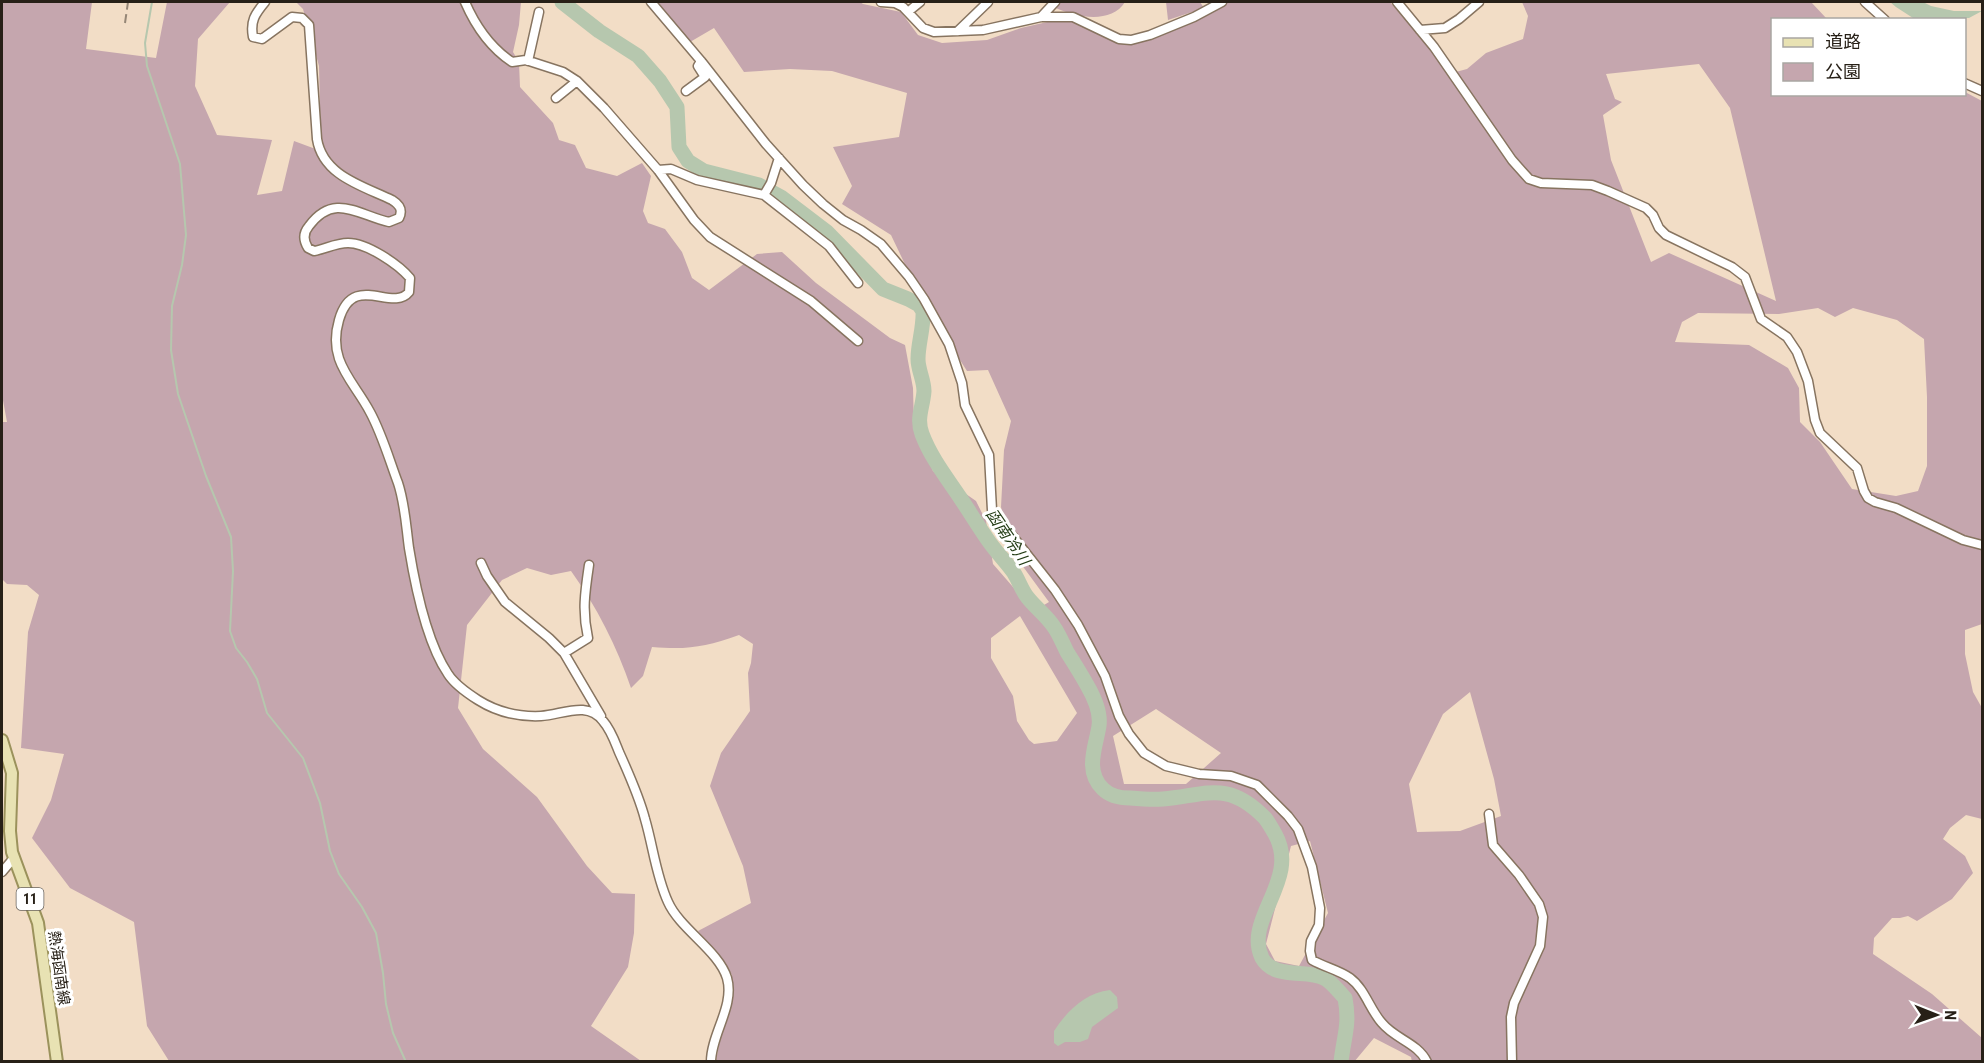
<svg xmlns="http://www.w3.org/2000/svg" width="1984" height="1063" font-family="'Roboto Condensed','Noto Sans JP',sans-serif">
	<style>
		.green { fill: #c5a6ae; fill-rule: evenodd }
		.water { fill: #b6c7ae }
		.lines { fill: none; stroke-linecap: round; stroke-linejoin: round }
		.stream { stroke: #b6c7ae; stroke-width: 2 }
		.river { stroke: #b6c7ae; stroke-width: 15 }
		.minor-casing { stroke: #877460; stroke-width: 11 }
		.major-casing { stroke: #9b925c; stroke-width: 14 }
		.minor { stroke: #fff; stroke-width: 8 }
		.major { stroke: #e8e2b3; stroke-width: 10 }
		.rail { stroke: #958676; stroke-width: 2; stroke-dasharray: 9 4.5; stroke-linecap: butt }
		.labels { text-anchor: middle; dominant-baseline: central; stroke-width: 6; stroke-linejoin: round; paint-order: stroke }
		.shield { fill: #fff; stroke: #68635d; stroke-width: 1.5 }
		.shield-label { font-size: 14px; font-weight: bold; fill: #272017 }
		.street-label { font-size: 15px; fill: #272017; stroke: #fff }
		.water-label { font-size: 16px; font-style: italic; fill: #223b14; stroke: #fff }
	</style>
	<rect width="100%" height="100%" fill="#f2ddc6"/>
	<!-- green -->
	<path class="green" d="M2,2H92L86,49L156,58L167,2H230L198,39L195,86L217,135L272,140L257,195L282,191L294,141L321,151L319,66L303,9L296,2H521L519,25L513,52L519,62L520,87L553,123L559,140L575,145L586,168L617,176L642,163L651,176L643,211L648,223L665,229L682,252L692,278L709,290L757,254L782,252L816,283L890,338L905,345L913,388L914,426L933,471L976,501L986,521L993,564L1034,611L1049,602L1013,553L1001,507L1004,450L1011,421L988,370L967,371L923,302L891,235L842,204L852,186L833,147L899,137L907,93L832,71L790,69L744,72L714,28L690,42L655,2H860L863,4L901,12L918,35L942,43L987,40L1021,28L1069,17L1134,42L1220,2H1390L1452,73L1467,69L1486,53L1523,39L1528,16L1522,2H1811L1827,19L1772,20V94H1964L1965,92L1982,101V624L1965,630V654L1973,692L1982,708V819L1966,815L1950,828L1943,839L1965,856L1973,873L1952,899L1917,921L1908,916L1900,918H1892L1874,938L1873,954L1932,994L1982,1038V1061L1412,1062L1411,1057L1374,1038L1354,1062L716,1061L732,975L698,931L751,903L743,866L710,786L721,753L750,711L748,673L751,663L753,644L739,635C705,647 688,650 652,647L643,676L631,688C617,647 597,607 571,571L551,575L527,568L502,580L467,625L458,708L483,749L537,797L587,866L612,893L635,894L634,933L628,967L591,1026L641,1061H169L147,1026L134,922L70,888L32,838L51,800L64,754L21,748L28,632L39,595L27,585L7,584L2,579V422H7L2,395ZM1699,64L1730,108L1776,301L1669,253L1651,262L1611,160L1603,115L1622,102L1615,99L1606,74ZM1818,308L1835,317L1853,308L1897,320L1924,339L1927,397V466L1918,491L1896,496L1852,489L1820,442L1800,422L1799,388L1788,368L1749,345L1675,342L1682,322L1698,313L1779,314ZM1020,616L1077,713L1057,741L1034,744L1029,740L1017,721L1013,696L991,658V638ZM1470,692L1494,779L1501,816L1460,831L1417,832L1409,784L1443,714ZM1156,709L1221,753L1186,784H1124L1113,736ZM1310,841L1328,913L1299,966L1275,961L1266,944L1291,846Z
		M1059,2H1125C1111,25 1074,17 1054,7Z
		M1166,2H1200L1204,8L1168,20Z"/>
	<!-- water -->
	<path class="water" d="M1890,2H1923L1931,6L1954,11H1982L1969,18H1913L1896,7Z
		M1110,990L1117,997L1118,1008L1092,1027L1088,1039L1080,1042H1065L1058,1046L1054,1043V1031C1067,1011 1085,993 1110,990Z"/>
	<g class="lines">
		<!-- stream -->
		<path class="stream" d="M152,2L145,43L147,66L180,164L186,235L182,265L172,306L171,350L178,394L206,476L231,537L233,571L230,631L236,648L247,662L257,679L267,713L303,758L320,803L330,851L339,874L362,907L376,933L383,973L386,1004L393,1033L406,1062"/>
		<!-- river -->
		<path class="river" d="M562,2L599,31L638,56L660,81L677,107L679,147L688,161L704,171L759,185L781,197L827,232L883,289L908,299L919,305L923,311C924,327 918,343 918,359C918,370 924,380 924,391C923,407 916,418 922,434C931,458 947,478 961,499C971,514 980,529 990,543C998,554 1007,563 1014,573C1019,581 1022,591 1028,598C1036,608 1047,616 1054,627C1059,634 1063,644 1067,652C1074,663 1081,674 1087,685C1094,697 1101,712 1099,726C1096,746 1084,771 1103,789C1110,796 1121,798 1130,798C1141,799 1152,800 1163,799C1207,795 1228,780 1265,818C1269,823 1272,829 1275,834C1301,880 1243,919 1262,958C1274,980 1307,969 1324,978C1332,982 1338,991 1345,998C1350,1025 1344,1035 1341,1062"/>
		<defs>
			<path id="minor" d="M265,2C255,14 250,21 253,37L262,39L292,17L302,18L309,25L317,139C323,176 363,186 392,200C400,205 403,210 399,218L389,222C358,215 334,192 309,226C303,233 303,240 308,248L314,251C325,249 336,243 348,243C367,243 398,264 410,278L409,292C392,313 353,271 339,320C327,361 353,380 370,412C382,434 389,459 398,483C405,504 406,526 409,548C415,585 427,643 448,674C455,685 467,693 478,700C497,712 519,717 541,716C562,715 587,700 603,721C611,730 615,742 619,752C629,774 639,796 645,819C653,846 656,876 668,902C680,929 719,951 727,978C735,1006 711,1034 711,1062
				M465,2C475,25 491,48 512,62L526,60L563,72L577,81L604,108L658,170L694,220L710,237L811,301L858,341
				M651,2L701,61L766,144L803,185L823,204L843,220L861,230L881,244L909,277L924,299L949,344L962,383L965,405L989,455L992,510L1055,590L1078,625L1105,676L1119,716L1129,734L1144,753L1166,766L1199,774L1231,776L1257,785L1288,816L1298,829L1312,867L1320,908L1319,925L1311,941L1310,951L1312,960C1324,967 1339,970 1350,978C1365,989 1370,1010 1382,1023C1395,1039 1418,1043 1427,1062
				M881,2L895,3L903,7L923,28L934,32L983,30L1041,17H1073L1119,39L1131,40L1150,35L1194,17L1222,2
				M1397,2L1434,47L1512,160L1529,179L1541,183L1592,185L1608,191L1646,208L1653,215L1659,228L1666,235L1732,267L1745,277L1761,319L1787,337L1797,352L1808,381L1815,420L1820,433L1857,468L1864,491L1868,498L1875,502L1896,508L1963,540L1982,545
				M1865,2L1885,20
				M909,11L920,2
				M1041,17L1055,2
				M1420,30L1445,28L1459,19L1479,2
				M958,31L988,2
				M528,61L539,12
				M1964,83L1982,91
				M686,91L705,77L698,66L701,61
				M556,98L577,81
				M658,170L671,169L697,180L764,195L829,246L858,283
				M764,195L771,183L779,158
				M481,563L487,576L505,602L549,638L564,653L601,716
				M564,653L588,638C582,611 585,592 589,565
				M1489,814L1493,845L1519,875L1539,904L1543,917L1540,946L1514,1003L1511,1017L1512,1062
				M2,872L13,859"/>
			<path id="major" d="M2,740L12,773L10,831L12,852L38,923L57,1062"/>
		</defs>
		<!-- minor casing -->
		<use href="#minor" class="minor-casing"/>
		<!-- major casing -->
		<use href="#major" class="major-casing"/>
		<!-- minor -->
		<use href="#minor" class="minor"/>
		<!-- major -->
		<use href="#major" class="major"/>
		<!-- rail -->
		<path class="rail" d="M125,23L128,2"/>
	</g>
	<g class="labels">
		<!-- shield labels -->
		<rect class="shield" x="16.5" y="888" width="27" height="22" rx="4.5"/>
		<g class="shield-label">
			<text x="30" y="899">11</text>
		</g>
		<!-- street labels -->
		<g class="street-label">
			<text transform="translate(59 968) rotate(82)">熱海函南線</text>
		</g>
		<!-- water labels -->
		<g class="water-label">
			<text transform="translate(1008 537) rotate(56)">函南冷川</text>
		</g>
	</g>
	<!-- border -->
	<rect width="1984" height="1063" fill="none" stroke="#272017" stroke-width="6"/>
	<!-- legend -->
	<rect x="1771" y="18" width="195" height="78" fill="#ffffff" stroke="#a9a6a2" stroke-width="1.5"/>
	<rect x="1783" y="38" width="30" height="9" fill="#e8e2b3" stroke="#a9a6a2" stroke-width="1.5"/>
	<text x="1825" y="48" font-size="18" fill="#272017">道路</text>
	<rect x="1783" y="63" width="30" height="18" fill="#c5a6ae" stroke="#a9a6a2" stroke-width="1.5"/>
	<text x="1825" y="78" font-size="18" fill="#272017">公園</text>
	<!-- north arrow -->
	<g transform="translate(1936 1015) rotate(91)" stroke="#ffffff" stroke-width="4.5" paint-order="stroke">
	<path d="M0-4.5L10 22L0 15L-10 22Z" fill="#272017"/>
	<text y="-9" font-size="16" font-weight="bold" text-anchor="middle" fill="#272017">N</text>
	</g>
</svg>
